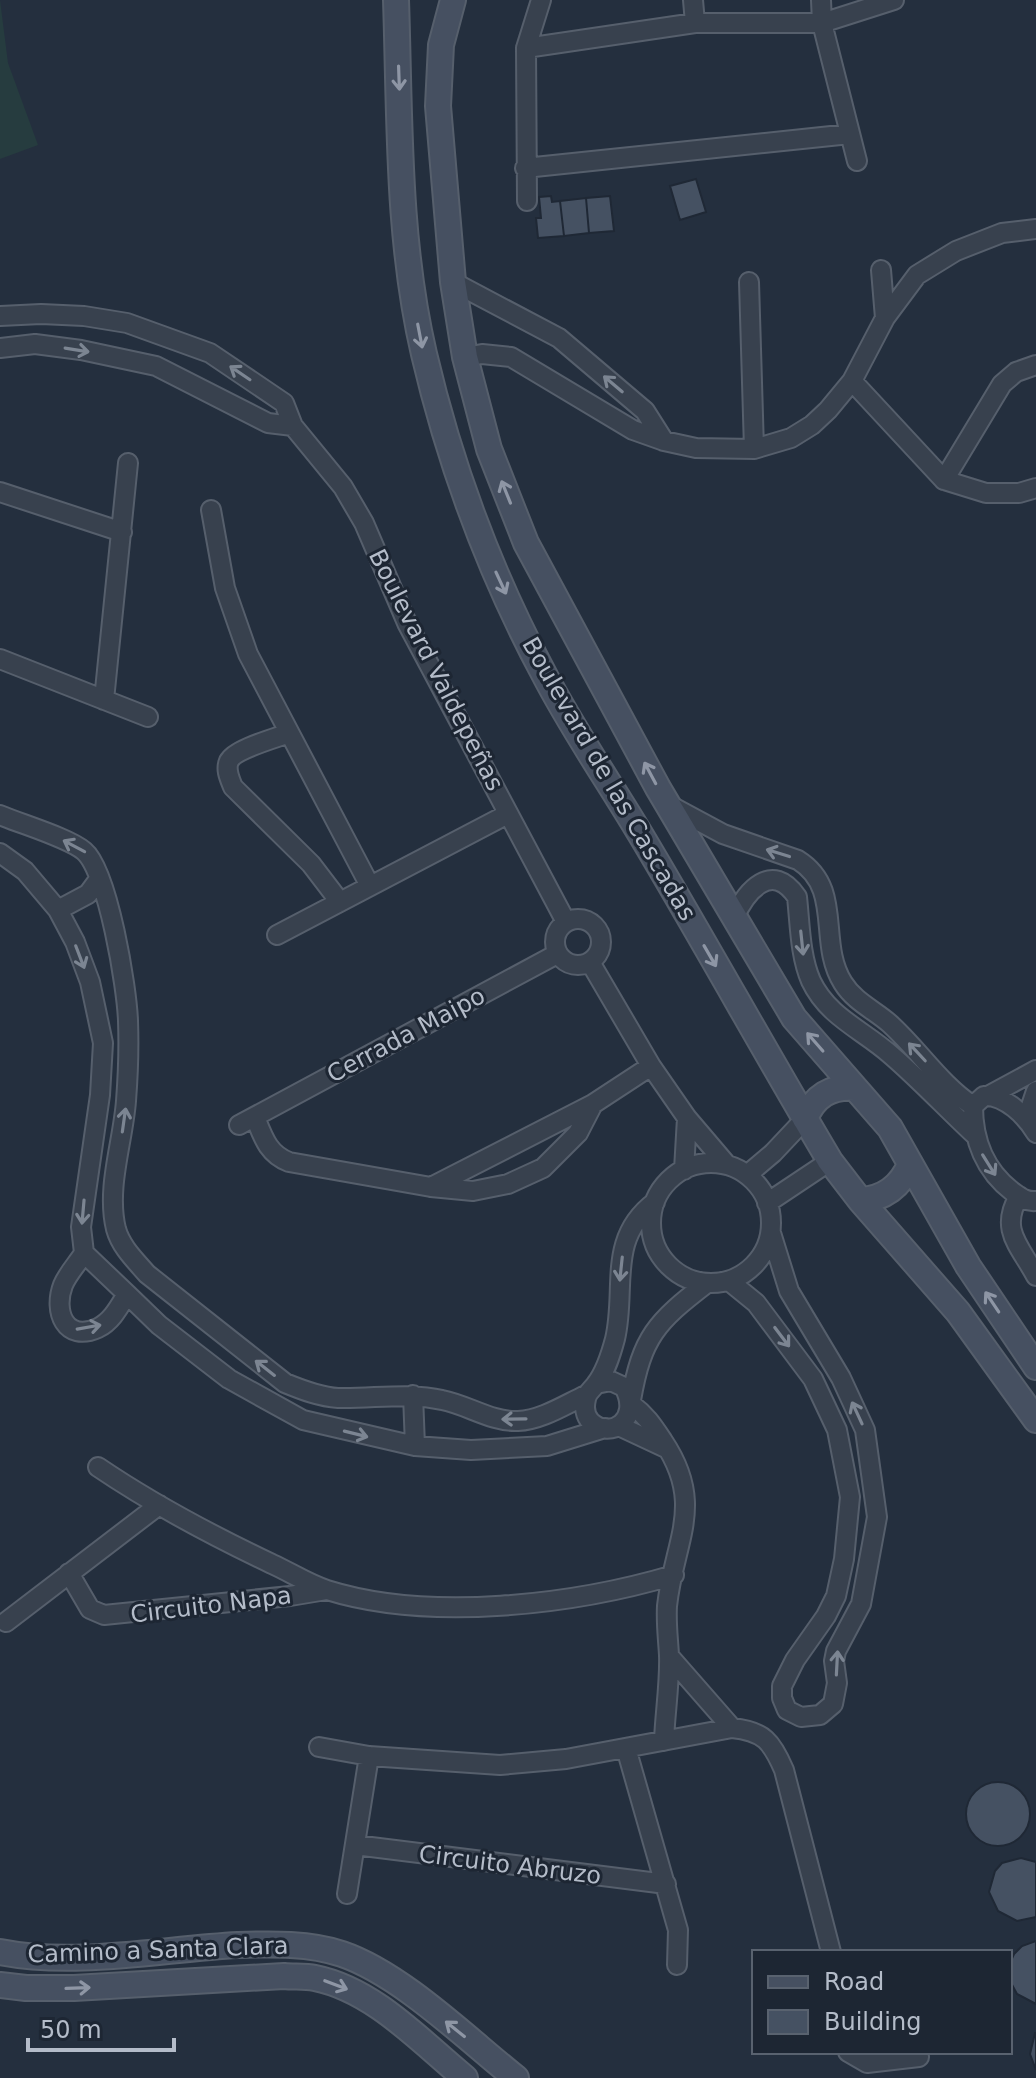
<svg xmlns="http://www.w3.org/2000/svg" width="1036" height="2078" font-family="'DejaVu Sans',sans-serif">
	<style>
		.green { fill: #263c3f }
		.building { fill: #455162; stroke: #1f2835; stroke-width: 2 }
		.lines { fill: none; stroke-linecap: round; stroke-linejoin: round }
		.street-casing { stroke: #565f6c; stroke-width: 22 }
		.secondary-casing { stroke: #565f6c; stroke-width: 28 }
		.street { stroke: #38414e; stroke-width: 18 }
		.secondary { stroke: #465061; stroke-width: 24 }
		.oneway { stroke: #8e96a5 }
		.oneway2 { stroke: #7c8592 }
		.labels { text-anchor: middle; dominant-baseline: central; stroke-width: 6; stroke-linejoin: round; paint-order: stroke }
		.street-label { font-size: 24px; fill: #b4bcc9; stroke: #1d2633 }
	</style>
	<rect width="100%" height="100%" fill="#242f3e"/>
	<!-- green -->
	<path class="green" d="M0,0L8,63L38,145L0,159Z"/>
	<!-- building -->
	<path class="building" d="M696,179L706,212L680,220L670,186Z
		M551,196L552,202L560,201L564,236L538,238L536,218H541L539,197Z
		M610,196L614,231L589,233L586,198Z
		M586,198L589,233L564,236L560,201Z
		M966 1814a32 32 0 1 1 64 0a32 32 0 1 1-64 0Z
		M1021,1858L1036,1862V1917L1017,1921L998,1911L989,1892L995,1871L1002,1863Z
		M1036,1941V2004L1017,1994L1010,1981V1963L1014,1954L1022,1946Z
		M1035,2033H1036V2070L1030,2054Z"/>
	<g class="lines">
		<defs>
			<path id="street" d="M693,0L695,23
				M821,0L822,23L857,161
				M526,48L695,23H822L894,0
				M525,168L850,134
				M527,201L526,48L541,0
				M881,270L885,318
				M453,282L559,338L645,411L664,441
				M749,282L754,449
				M0,316L41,314L84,316L127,323L210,353L284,403L293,426L343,487L364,523L407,623L566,922
				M0,348L35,344L81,350L156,366L268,423L293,426
				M465,357L482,354L511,357L633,430L664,441L696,448L754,449L791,438L812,425L828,410L852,381L885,318L917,275L956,251L1002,233L1036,229
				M852,381L944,480L986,493H1019L1036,488
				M944,480L1002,384L1016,372L1036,365
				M0,492L122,532
				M211,510L225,588L248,654L370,886
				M0,659L148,717
				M104,700L128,463
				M289,733C276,738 235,749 229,761C225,770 230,779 233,787L311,864L340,902
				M669,805L723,834L798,860C844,889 817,942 843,983C854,1001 874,1010 889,1023C919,1050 940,1084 973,1106
				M0,815C21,824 69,838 84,851C108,871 127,988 128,1021C129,1047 128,1075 126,1101C123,1142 106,1188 116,1229C121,1247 135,1260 147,1274L285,1383C302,1390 320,1397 338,1398C373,1399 408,1392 442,1400C468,1405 491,1422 518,1421C542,1420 566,1404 586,1395
				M0,853L25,871L58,910L75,942L90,982L103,1043L100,1095L81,1227L84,1253L127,1294L159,1325L229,1379L303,1420L415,1446L471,1450L547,1446L605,1428
				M58,910L88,894L99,879
				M734,918C746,891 772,860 797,897C800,924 800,956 811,981C828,1017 863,1030 891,1055C920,1080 947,1109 975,1135
				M555 942a23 23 0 1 1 46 0a23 23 0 1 1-46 0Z
				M277,935L508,814
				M590,962L651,1066L687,1118L727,1165
				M990,1095L1036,1070
				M255,1117C263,1137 268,1154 289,1162L431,1187L473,1191L508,1184L543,1168L578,1133L593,1104L651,1066
				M239,1125L557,954
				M1032,1126L1030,1109L1036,1091
				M1036,1133C1026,1116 1005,1095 984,1096L973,1106C973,1140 985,1171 1013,1192C1020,1197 1026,1202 1036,1201
				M651 1223a60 60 0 1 1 120 0a60 60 0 1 1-120 0Z
				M684,1170L687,1118
				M747,1175L773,1153L805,1119
				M431,1187L593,1104
				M1019,1196C999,1230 1020,1246 1036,1276
				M767,1203L830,1161
				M84,1253C78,1263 68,1273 63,1285C53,1311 65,1343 98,1328C112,1321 119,1307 127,1294
				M729,1281L756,1303L813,1379L837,1430L850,1497L844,1559L836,1596L826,1616L795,1660L782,1686V1698L787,1710L801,1717L820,1715L833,1704L837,1683L834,1661L836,1651L861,1604L877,1517L865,1430L841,1378L789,1291L771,1233
				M596,1384L611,1381L624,1387C642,1420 610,1440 591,1422C585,1416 584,1407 586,1399C587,1392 592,1390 596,1384C606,1371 611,1354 615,1339C627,1289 606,1239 655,1202
				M413,1395L415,1446
				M631,1400C642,1337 656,1322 707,1283
				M631,1404C646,1415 653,1426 663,1441C706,1505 674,1540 667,1606C666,1623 668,1638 669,1655C670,1683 665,1713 664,1741
				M619,1426L666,1448
				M98,1467C154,1505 211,1535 272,1564C290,1572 308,1584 327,1590C429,1622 573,1605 674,1575
				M69,1573L90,1609L104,1615L290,1596L326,1590
				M6,1622L159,1505
				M669,1656L732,1728
				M319,1747L369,1756L500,1765L566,1759L732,1728C764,1731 772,1742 784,1770L831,1952
				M626,1748L678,1930L677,1965
				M355,1845L666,1884
				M347,1894L369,1756
				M848,2052L867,2063L919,2057"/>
			<path id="secondary" d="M396,0C400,118 397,238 424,354C450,465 490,573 544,674C574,732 612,786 645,842C708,948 767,1055 830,1161L860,1200L958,1312L1036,1420
				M453,0L441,45L438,106L453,282L465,357L489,449L526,543L658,788L794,1018L890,1128L968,1266L1036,1367
				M805,1119C814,1096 831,1086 855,1088
				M860,1200C884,1199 901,1186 910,1164
				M0,1952C75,1967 162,1949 238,1945C272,1944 310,1943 342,1954C401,1974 467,2039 516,2078
				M0,1985L26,1988H74L284,1976C294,1977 305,1976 315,1978C374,1990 420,2041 465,2078"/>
		</defs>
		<!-- street casing -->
		<use href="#street" class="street-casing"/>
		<!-- secondary casing -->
		<use href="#secondary" class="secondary-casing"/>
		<!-- street -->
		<use href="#street" class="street"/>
		<!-- secondary -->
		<use href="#secondary" class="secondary"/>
	</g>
	<!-- one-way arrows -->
	<defs><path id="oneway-shaft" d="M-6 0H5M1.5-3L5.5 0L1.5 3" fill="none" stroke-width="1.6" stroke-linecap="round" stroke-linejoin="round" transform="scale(2)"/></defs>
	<g class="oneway">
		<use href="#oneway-shaft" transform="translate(399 78) rotate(88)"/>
		<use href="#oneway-shaft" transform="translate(420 336) rotate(79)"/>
		<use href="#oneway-shaft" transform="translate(506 492) rotate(-112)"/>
		<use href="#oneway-shaft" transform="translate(501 583) rotate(65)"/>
		<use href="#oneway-shaft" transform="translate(650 773) rotate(-118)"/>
		<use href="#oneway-shaft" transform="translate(710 956) rotate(60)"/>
		<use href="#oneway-shaft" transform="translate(815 1042) rotate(-131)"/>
		<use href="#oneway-shaft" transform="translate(992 1302) rotate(-124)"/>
		<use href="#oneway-shaft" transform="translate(336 1985) rotate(21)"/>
		<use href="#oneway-shaft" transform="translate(78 1988) rotate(-2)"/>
		<use href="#oneway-shaft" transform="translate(455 2029) rotate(-141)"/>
	</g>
	<g class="oneway2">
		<use href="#oneway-shaft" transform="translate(77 350) rotate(9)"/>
		<use href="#oneway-shaft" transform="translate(240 373) rotate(-146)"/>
		<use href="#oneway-shaft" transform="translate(613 384) rotate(-140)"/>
		<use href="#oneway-shaft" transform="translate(74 846) rotate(-152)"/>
		<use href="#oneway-shaft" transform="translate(778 853) rotate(-163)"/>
		<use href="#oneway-shaft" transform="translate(802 943) rotate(84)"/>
		<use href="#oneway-shaft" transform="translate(80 957) rotate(69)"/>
		<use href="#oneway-shaft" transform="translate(917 1052) rotate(-133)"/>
		<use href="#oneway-shaft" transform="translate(124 1120) rotate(-82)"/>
		<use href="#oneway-shaft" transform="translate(989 1165) rotate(58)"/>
		<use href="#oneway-shaft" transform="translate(83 1212) rotate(95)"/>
		<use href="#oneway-shaft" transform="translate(621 1269) rotate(96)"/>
		<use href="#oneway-shaft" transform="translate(89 1327) rotate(-10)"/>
		<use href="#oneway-shaft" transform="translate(782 1337) rotate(53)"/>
		<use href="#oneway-shaft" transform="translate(265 1368) rotate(-142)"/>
		<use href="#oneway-shaft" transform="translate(857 1413) rotate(-115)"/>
		<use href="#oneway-shaft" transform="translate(514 1419) rotate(179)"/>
		<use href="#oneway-shaft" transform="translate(356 1434) rotate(14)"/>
		<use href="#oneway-shaft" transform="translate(837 1663) rotate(-87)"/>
	</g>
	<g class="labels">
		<!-- street labels -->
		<g class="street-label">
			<text transform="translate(436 670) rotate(63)">Boulevard Valdepeñas</text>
			<text transform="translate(609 779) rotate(60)">Boulevard de las Cascadas</text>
			<text transform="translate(406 1035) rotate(-28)">Cerrada Maipo</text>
			<text transform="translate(211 1605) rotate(-7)">Circuito Napa</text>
			<text transform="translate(510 1865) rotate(7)">Circuito Abruzo</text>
			<text transform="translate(158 1950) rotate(-2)">Camino a Santa Clara</text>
		</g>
	</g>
	<!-- legend -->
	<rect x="752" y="1950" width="260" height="104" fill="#1d2633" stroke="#59626f" stroke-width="2"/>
	<rect x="768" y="1976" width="40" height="12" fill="#465061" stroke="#59626f" stroke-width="2"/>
	<text x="824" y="1990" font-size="24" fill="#b4bcc9">Road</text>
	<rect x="768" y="2010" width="40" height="24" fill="#455162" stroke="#59626f" stroke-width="2"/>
	<text x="824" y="2030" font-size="24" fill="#b4bcc9">Building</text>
	<!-- scale -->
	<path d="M28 2038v12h146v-12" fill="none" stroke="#b4bcc9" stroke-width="4"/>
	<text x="40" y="2038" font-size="24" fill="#b4bcc9" stroke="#1d2633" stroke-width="6" paint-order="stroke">50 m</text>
</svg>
